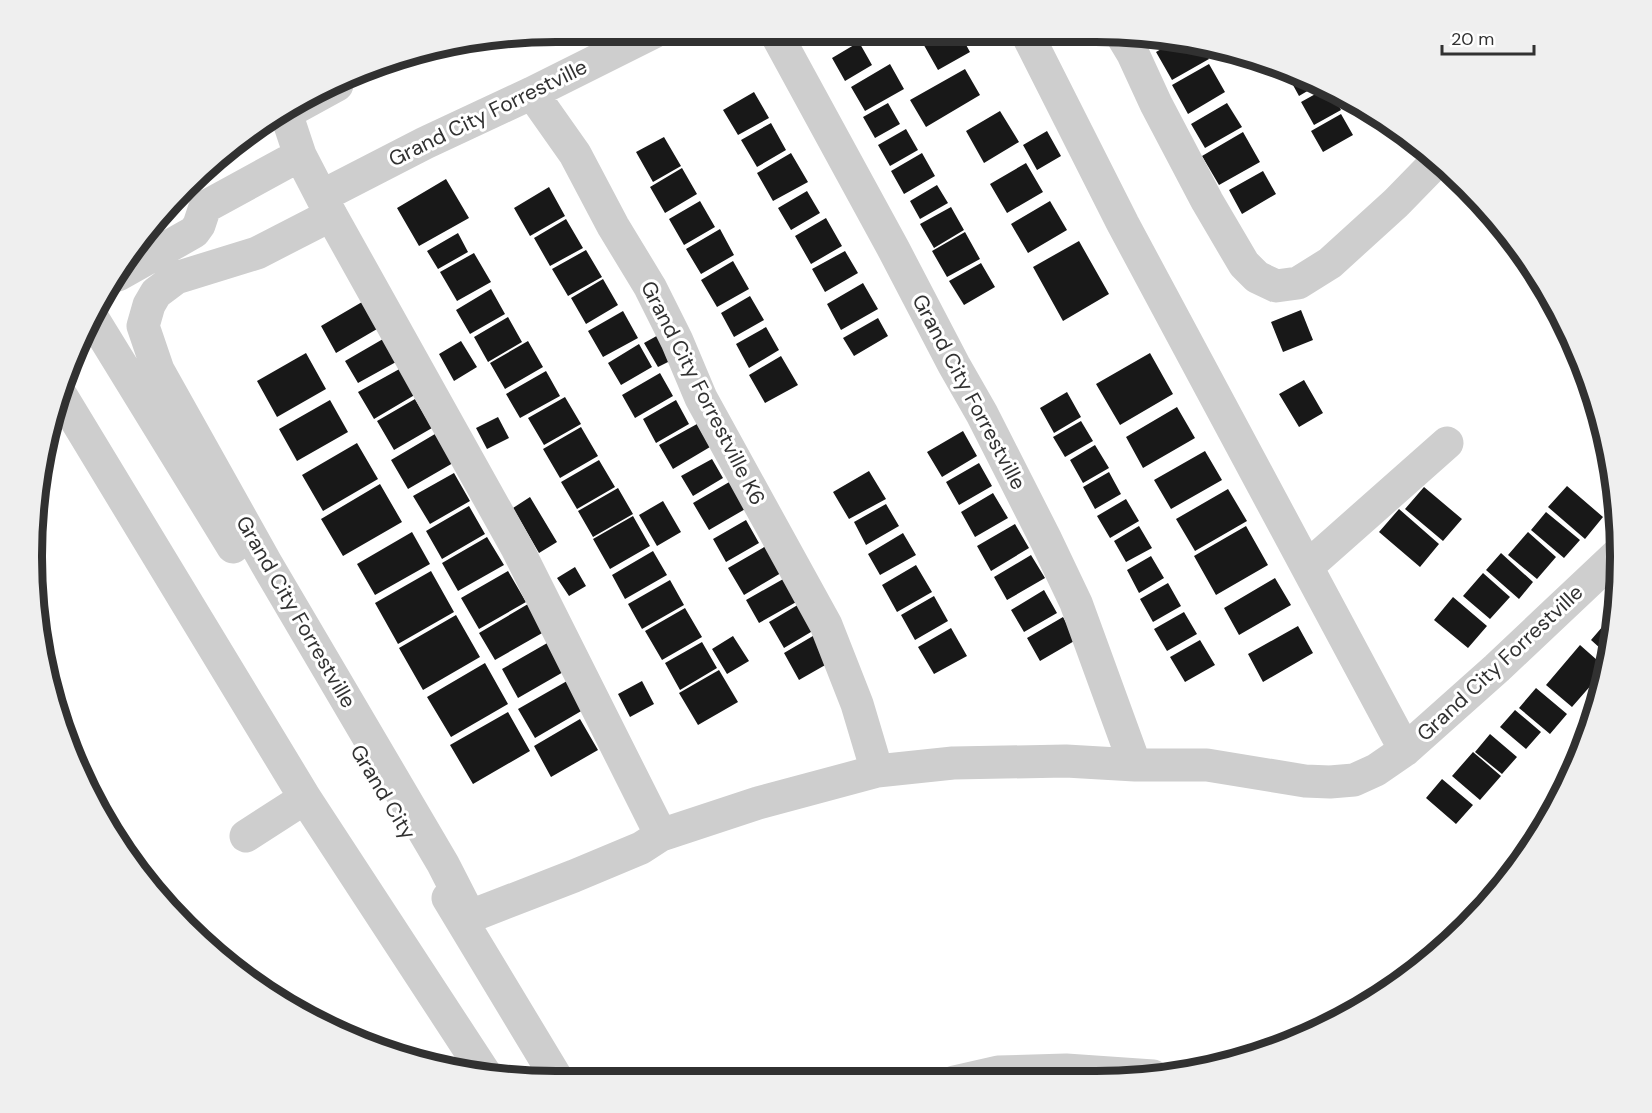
<svg xmlns="http://www.w3.org/2000/svg" width="1652" height="1113" font-family="'DM Sans',sans-serif">
	<style>
		.building { fill: #181818 }
		.lines { fill: none; stroke-linecap: round; stroke-linejoin: round }
		.minor { stroke: #cecece; stroke-width: 33 }
		.labels { text-anchor: middle; dominant-baseline: central; stroke-width: 6; stroke-linejoin: round; paint-order: stroke }
		.street-label { font-size: 21px; fill: #313131; stroke: #fff }
		.rim { fill: none; stroke: #313131; stroke-width: 8 }
	</style>
	<rect width="100%" height="100%" fill="#fff"/>
	<!-- building -->
	<path class="building" d="M937,32H959L970,52L938,70L921,40Z
		M1149,37L1170,39L1156,47Z
		M1177,40L1199,42L1209,59L1172,80L1156,52Z
		M859,42L872,65L845,81L832,58Z
		M890,64L904,89L865,111L851,87Z
		M1209,64L1225,92L1188,114L1172,85Z
		M965,69L980,95L926,127L910,100Z
		M1292,73L1321,83L1299,96L1288,76Z
		M1328,87L1341,110L1314,125L1301,102Z
		M754,92L769,118L738,135L723,110Z
		M888,103L900,124L875,138L863,117Z
		M1227,103L1242,127L1205,148L1191,124Z
		M1000,111L1019,142L984,163L966,131Z
		M1341,114L1353,135L1323,152L1311,131Z
		M771,123L786,150L757,167L741,140Z
		M906,129L918,150L890,166L878,145Z
		M1047,131L1061,156L1037,170L1023,145Z
		M1243,132L1260,162L1219,185L1202,156Z
		M664,137L681,166L653,182L636,152Z
		M791,153L808,182L773,201L757,173Z
		M922,153L935,176L904,194L891,171Z
		M1026,163L1043,192L1007,213L990,184Z
		M682,168L697,194L665,213L650,187Z
		M1263,171L1276,194L1242,214L1229,190Z
		M446,179L469,218L419,246L397,208Z
		M937,185L948,203L920,219L910,201Z
		M549,187L565,216L530,236L514,208Z
		M807,191L820,213L791,230L778,208Z
		M700,201L715,227L684,245L669,219Z
		M1050,201L1067,230L1028,253L1011,224Z
		M951,207L964,230L934,248L920,224Z
		M826,218L842,246L811,264L795,236Z
		M566,219L583,248L550,266L534,238Z
		M720,229L734,255L701,274L686,249Z
		M965,232L980,259L947,277L932,251Z
		M458,233L468,252L438,269L427,251Z
		M1079,241L1109,294L1063,321L1033,267Z
		M586,250L602,277L568,296L552,269Z
		M845,251L858,273L825,292L812,269Z
		M474,253L491,282L457,301L440,272Z
		M733,261L749,289L717,307L701,280Z
		M981,263L995,287L964,305L949,281Z
		M603,279L618,305L586,324L571,298Z
		M863,283L878,309L841,330L827,304Z
		M491,289L505,314L470,334L456,310Z
		M750,296L764,320L734,337L721,313Z
		M362,302L377,329L336,353L321,326Z
		M1301,310L1313,340L1283,352L1271,322Z
		M623,311L638,338L603,357L588,331Z
		M508,317L522,342L488,362L474,337Z
		M878,318L888,336L854,356L843,338Z
		M766,327L779,350L749,368L736,344Z
		M662,333L676,358L658,367L644,343Z
		M383,339L396,362L358,383L345,361Z
		M461,341L477,367L454,381L439,354Z
		M528,341L543,367L505,389L490,363Z
		M639,344L652,367L621,385L608,363Z
		M306,353L326,389L277,417L257,381Z
		M1150,353L1173,394L1120,425L1096,384Z
		M781,356L798,385L765,403L749,375Z
		M403,367L418,393L374,419L358,392Z
		M546,371L560,396L520,418L506,394Z
		M660,373L673,396L635,418L622,395Z
		M1304,380L1323,413L1299,427L1279,394Z
		M1067,392L1081,417L1054,433L1040,408Z
		M565,397L581,424L544,445L528,418Z
		M415,399L432,428L394,450L377,421Z
		M330,400L348,432L297,461L279,429Z
		M676,400L689,424L656,443L643,419Z
		M1177,407L1195,438L1143,468L1126,437Z
		M498,417L509,438L487,449L476,428Z
		M1081,421L1093,441L1065,457L1053,437Z
		M697,424L710,447L673,469L659,445Z
		M581,427L598,456L560,478L543,449Z
		M963,431L977,456L942,477L927,452Z
		M435,434L453,463L408,489L391,460Z
		M357,443L378,479L323,511L302,475Z
		M1095,445L1109,468L1083,483L1070,460Z
		M1205,451L1222,480L1171,509L1154,480Z
		M712,459L723,478L693,496L681,476Z
		M599,460L615,487L577,509L561,482Z
		M979,463L992,486L959,505L946,482Z
		M869,471L886,499L849,519L833,492Z
		M1109,472L1121,494L1095,509L1083,487Z
		M454,473L470,501L430,524L413,496Z
		M731,481L747,508L709,530L693,503Z
		M380,484L402,522L343,556L321,519Z
		M1567,486L1603,517L1585,539L1548,507Z
		M1424,487L1462,519L1443,541L1405,509Z
		M618,488L633,514L593,537L578,511Z
		M1228,489L1247,521L1195,551L1176,519Z
		M993,493L1008,518L975,537L961,512Z
		M530,497L557,542L539,553L513,508Z
		M1126,499L1139,521L1110,538L1097,516Z
		M663,501L681,532L657,546L639,515Z
		M886,504L899,526L866,545L854,522Z
		M469,506L485,534L442,559L426,531Z
		M1399,509L1439,544L1420,567L1379,532Z
		M1546,512L1580,540L1564,558L1531,530Z
		M633,516L650,546L610,569L593,539Z
		M746,520L759,543L726,562L713,539Z
		M1015,524L1029,548L991,571L977,546Z
		M1139,526L1152,548L1126,562L1114,541Z
		M1246,526L1268,565L1216,595L1194,556Z
		M412,532L430,564L375,595L357,564Z
		M1528,532L1556,557L1537,579L1508,555Z
		M903,533L916,555L880,575L868,554Z
		M487,537L504,565L458,591L442,563Z
		M766,546L781,573L744,595L728,568Z
		M653,551L667,575L625,599L612,575Z
		M1501,553L1533,582L1519,599L1486,570Z
		M1031,555L1045,578L1007,600L994,577Z
		M1151,556L1164,578L1139,593L1127,570Z
		M916,565L932,592L897,612L882,585Z
		M575,567L586,586L569,596L557,578Z
		M431,571L454,612L398,644L375,603Z
		M508,571L526,602L479,629L461,598Z
		M1483,573L1510,597L1490,619L1463,596Z
		M785,578L798,601L759,623L746,600Z
		M1275,578L1291,605L1239,635L1224,608Z
		M670,580L684,605L642,629L628,604Z
		M1168,583L1181,606L1153,622L1140,599Z
		M1044,590L1057,613L1024,632L1011,610Z
		M934,596L948,621L915,640L901,615Z
		M1453,597L1487,626L1468,648L1434,620Z
		M801,603L816,629L784,648L769,622Z
		M528,604L544,632L495,660L479,633Z
		M685,608L702,637L662,660L645,631Z
		M1184,612L1197,634L1167,651L1154,629Z
		M456,615L480,657L423,690L399,648Z
		M1063,617L1076,640L1040,661L1027,638Z
		M1609,619L1614,623L1611,658L1591,640Z
		M1298,626L1313,653L1263,682L1248,654Z
		M951,628L967,656L934,674L918,647Z
		M818,633L834,660L799,680L784,653Z
		M733,636L749,661L727,674L712,649Z
		M1200,640L1215,665L1185,682L1170,657Z
		M549,642L565,671L518,698L502,669Z
		M702,642L717,668L680,690L665,663Z
		M1580,645L1606,668L1572,707L1546,685Z
		M485,663L508,704L451,737L427,697Z
		M719,670L738,702L698,725L679,693Z
		M567,681L583,710L535,738L518,709Z
		M642,681L654,704L630,717L618,694Z
		M1536,688L1567,714L1550,734L1519,708Z
		M1515,710L1541,732L1526,749L1500,727Z
		M508,712L530,751L473,784L450,745Z
		M580,719L598,750L551,777L534,746Z
		M1490,734L1517,757L1502,774L1475,752Z
		M1473,752L1501,776L1480,800L1452,776Z
		M1442,779L1473,805L1456,824L1426,798Z"/>
	<g class="lines">
		<!-- minor -->
		<path class="minor" d="M775,32L894,250L954,365L982,414L1046,540L1076,603L1135,765
			M1026,32L1123,224L1405,750
			M1121,34L1133,54L1156,104L1207,201L1244,264L1257,277L1276,286L1298,283L1330,263L1396,203L1435,163
			M532,93L575,154L613,226L650,287L677,341L701,398L826,625L857,704L877,771
			M285,110L300,155L331,215L517,548L661,835
			M286,113L337,85
			M322,196L425,143L532,93L654,32
			M331,215L257,253L176,278L156,293L149,305L143,326L158,370L266,563L443,864L466,909L476,914L574,876L641,848L661,835L758,803L877,771L953,763L1066,761L1135,765H1207L1305,781L1330,782L1354,780L1376,770L1405,750L1497,668L1620,552
			M118,275L194,232L199,225L205,207L300,155
			M93,319L233,547
			M62,397L305,798L486,1075
			M1307,567L1447,443
			M246,836L305,798
			M448,898L559,1082
			M954,1082L998,1072L1066,1070L1153,1076"/>
	</g>
	<g class="labels">
		<!-- street labels -->
		<g class="street-label">
			<text transform="translate(488 113) rotate(-26)">Grand City Forrestville</text>
			<text transform="translate(969 392) rotate(62)">Grand City Forrestville</text>
			<text transform="translate(703 393) rotate(63)">Grand City Forrestville K6</text>
			<text transform="translate(296 612) rotate(60)">Grand City Forrestville</text>
			<text transform="translate(1500 663) rotate(-43)">Grand City Forrestville</text>
			<text transform="translate(383 792) rotate(59)">Grand City</text>
		</g>
	</g>
	<!-- crop -->
	<path d="M0 0H1652V1113H0ZM556 42H1096A514 514 0 0 1 1610 556V557A514 514 0 0 1 1096 1071H556A514 514 0 0 1 42 557V556A514 514 0 0 1 556 42Z" fill="#efefef" fill-rule="evenodd"/>
	<path class="rim" d="M556 42H1096A514 514 0 0 1 1610 556V557A514 514 0 0 1 1096 1071H556A514 514 0 0 1 42 557V556A514 514 0 0 1 556 42Z"/>
	<!-- scale -->
	<path d="M1442 45v9h92v-9" fill="none" stroke="#313131" stroke-width="3"/>
	<text x="1451" y="45" font-size="18" fill="#313131" stroke="#ffffff" stroke-width="4.5" paint-order="stroke">20 m</text>
</svg>
